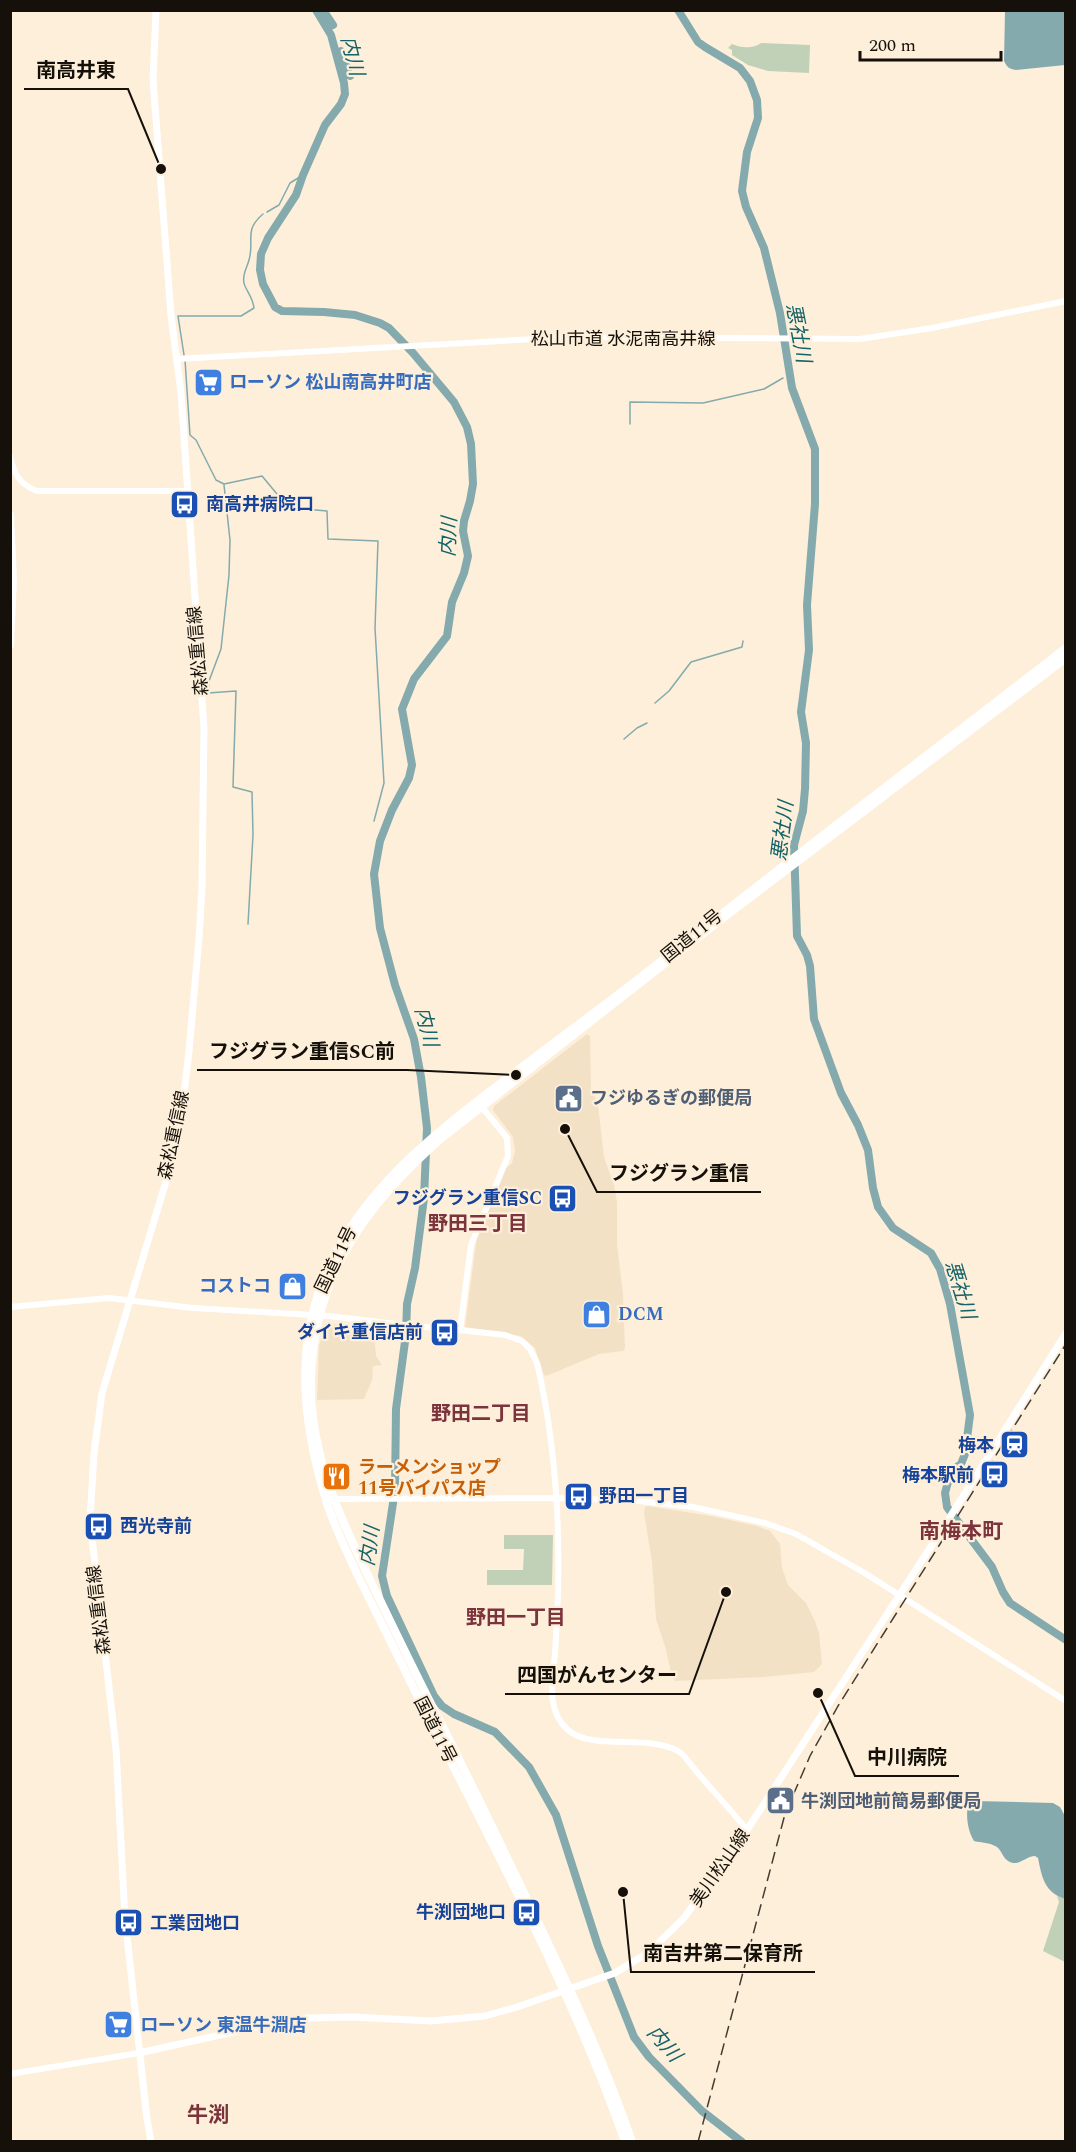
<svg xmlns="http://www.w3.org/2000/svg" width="1076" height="2152" font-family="Spectral,'Noto Sans JP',serif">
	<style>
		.built { fill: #f3e1c6 }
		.green { fill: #c0d1b8 }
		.water { fill: #84aaad }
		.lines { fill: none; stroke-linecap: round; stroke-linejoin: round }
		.stream { stroke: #84aaad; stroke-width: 1.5 }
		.river { stroke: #84aaad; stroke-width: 8 }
		.tertiary { stroke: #fff; stroke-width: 6 }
		.secondary { stroke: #fff; stroke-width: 7 }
		.trunk { stroke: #fff; stroke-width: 8 }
		.motorway { stroke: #fff; stroke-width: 8 }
		.rail { stroke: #423c32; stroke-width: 1.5; stroke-dasharray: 12 6; stroke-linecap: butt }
		.labels { text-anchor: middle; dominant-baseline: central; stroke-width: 4.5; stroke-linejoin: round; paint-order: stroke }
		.street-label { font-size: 18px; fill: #15110a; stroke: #fdefda }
		.shop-label { font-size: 18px; font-weight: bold; fill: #366cbe; stroke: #fdefda; text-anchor: start }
		.transit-label { font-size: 18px; font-weight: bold; fill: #164399; stroke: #fdefda; text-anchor: end }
		.service-label { font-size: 18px; font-weight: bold; fill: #4e5e75; stroke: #fdefda; text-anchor: start }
		.food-label { font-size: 18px; font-weight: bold; fill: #c56008; stroke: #fdefda; text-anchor: start }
		.water-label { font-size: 20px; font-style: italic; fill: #146369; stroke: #fdefda }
		.neighbourhood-label { font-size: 20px; font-weight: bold; fill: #7b333c; stroke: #fdefda }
		.quarter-label { font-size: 21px; font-weight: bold; fill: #7b333c; stroke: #fdefda }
		.leader { fill: none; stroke: #15110a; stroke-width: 2 }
		.callout-dot { fill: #15110a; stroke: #fdefda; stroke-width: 2 }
		.callout-label { font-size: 20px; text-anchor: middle; font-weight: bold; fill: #15110a; stroke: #fdefda; stroke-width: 4.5; stroke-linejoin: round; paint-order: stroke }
	</style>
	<rect width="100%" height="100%" fill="#fdefda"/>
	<!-- built -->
	<path class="built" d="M587,1034L590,1036L591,1088L598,1105L604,1157L614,1185L617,1202V1244L623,1295L625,1348L623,1351L599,1354L546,1376L544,1375L535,1348L521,1336L465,1327L477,1236L505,1169L512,1163L515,1151L513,1137L493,1110L494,1106Z
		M333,1324L368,1328L374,1333L376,1356L382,1365L373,1366L372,1380L364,1399L317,1400L319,1346L325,1326Z
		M648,1506L711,1516L757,1526L770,1531L780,1544L782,1568L788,1585L806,1603L815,1621L819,1633L822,1664L814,1672L764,1677L675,1681L672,1677L665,1646L656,1619L652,1561L644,1513L645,1507Z"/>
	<!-- green -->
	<path class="green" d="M761,43L810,45L809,73L768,71L748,65L732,55V50L728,48L732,44C741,48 753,49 761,43Z
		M504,1535H553L552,1585H487V1570H523L524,1549H504Z
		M1057,1896L1065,1899V1962L1043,1951L1059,1902Z"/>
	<!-- water -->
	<path class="water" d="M1005,11H1065V65L1016,70C1009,69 1007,67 1004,61Z
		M974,1801L1053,1803L1060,1807L1065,1816V1899C1044,1892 1042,1877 1038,1858L1035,1856C1027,1856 1021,1864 1013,1863C1003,1861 1003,1852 997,1847C989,1842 982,1843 974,1841C967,1829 966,1816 968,1803Z"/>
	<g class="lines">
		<!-- stream -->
		<path class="stream" d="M267,212L279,205L290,183L303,175
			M184,355L178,316H241L254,308C253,297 245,289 244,283C242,274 247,268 249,260C255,240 243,231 263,214
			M185,360L190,435L196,440L216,480L224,484L262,476L277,494L283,507L327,511L328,539L378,541L375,628L384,783L374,821
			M630,424V402L703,403L764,389L783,378
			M224,485L230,540L229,575L221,649L209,681L208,693L236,691L233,787L252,792L253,835L248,924
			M655,703L669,691L691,662L742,647L743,641
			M624,739L637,728L647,723"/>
		<!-- river -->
		<path class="river" d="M316,10L331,35L344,83L345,94L341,104L325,125L303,175L296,195L268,238L261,254L260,270L263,284L275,307L282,311L324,312L355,315L380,323L389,328L413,353L454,402L467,427L471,444L473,484L470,501L464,521L463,531L468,556L464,573L452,602L447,636L414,679L402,709L412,765L409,778L392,810L380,841L374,874L380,928L395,985L414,1039L421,1077L427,1128L424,1198L415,1268L407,1304L406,1334L396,1409L395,1490L382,1576L387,1596L434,1696L442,1706L454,1714L495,1732L529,1767L556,1815L598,1946L634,2037L649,2057L702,2111L742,2142
			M323,10L333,25
			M678,10L698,42L705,47L740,68L750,81L757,100L758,118L747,152L742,191L746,207L764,248L780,313L792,388L815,449V504L807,605L809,650L801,712L806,743L805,789L803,811L794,845L797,936L807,955L810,966L814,1019L841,1093L858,1125L868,1150L873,1188L878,1207L893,1228L931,1253L940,1269L950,1304L970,1415L965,1454L961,1464L954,1469L948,1482L945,1493L947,1507L992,1567L1003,1592L1010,1603L1066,1640
			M341,51L350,76"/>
		<!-- tertiary -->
		<path class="tertiary" d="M177,359L572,337L860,339L932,328L1066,301
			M10,456C14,474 19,484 37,491H187
			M10,1307L109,1298L193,1308L329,1316L413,1326L460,1330L505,1335L522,1341L530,1349L537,1363C559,1457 562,1557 555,1653C553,1680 545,1710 568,1730C592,1751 648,1734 678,1751C685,1755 691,1765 696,1771C713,1791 731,1810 747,1830
			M460,1330L471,1245L508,1156L507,1138L481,1106
			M332,1499L555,1498L639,1501L693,1507L765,1523L796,1534L863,1572L1066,1701
			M10,2074L139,2053"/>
		<!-- secondary -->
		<path class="secondary" d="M139,2053L283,2021L308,2018L352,2017L431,2021L485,2016L517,2007L615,1973L649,1952L684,1918L747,1830L943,1528L1066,1333
			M151,2142L147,2119L125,1918L116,1749L90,1520L94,1453L102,1393L174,1155L180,1128L189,1051L199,938L202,888L204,728L181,393L171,315L153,80L156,10"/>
		<!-- trunk -->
		<path class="trunk" d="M625,2142C571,1987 491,1843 418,1697C398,1657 378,1617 358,1576C346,1550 333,1524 325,1497C300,1413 294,1333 335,1254C374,1179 444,1126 509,1077C557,1040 607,1004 655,966C791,859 929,754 1066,648
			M632,2142C606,2065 572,1993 537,1920C507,1857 477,1795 446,1733C422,1687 399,1639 376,1592C344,1526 309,1456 311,1380C313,1276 367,1203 443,1137L723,918L1066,658"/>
		<!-- motorway -->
		<path class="motorway" d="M10,515L13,579L10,645"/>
		<!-- rail -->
		<path class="rail" d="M698,2142L785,1814L810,1756L838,1706L1066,1344"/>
	</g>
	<!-- icons -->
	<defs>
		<symbol id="supermarket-square" viewBox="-11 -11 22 22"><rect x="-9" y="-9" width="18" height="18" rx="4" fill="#3f7fe0" stroke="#fdefda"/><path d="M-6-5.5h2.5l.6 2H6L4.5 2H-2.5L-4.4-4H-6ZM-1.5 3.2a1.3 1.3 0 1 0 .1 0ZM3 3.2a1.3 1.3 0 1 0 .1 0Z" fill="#fff"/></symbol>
		<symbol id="bus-square" viewBox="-11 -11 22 22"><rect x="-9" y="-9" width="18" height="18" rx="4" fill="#1a4fb4" stroke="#fdefda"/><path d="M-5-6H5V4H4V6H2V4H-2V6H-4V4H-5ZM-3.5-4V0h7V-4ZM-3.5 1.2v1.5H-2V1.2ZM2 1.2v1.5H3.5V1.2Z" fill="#fff"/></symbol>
		<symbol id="civic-square" viewBox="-11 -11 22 22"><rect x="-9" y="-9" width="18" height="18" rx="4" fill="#5c6f8a" stroke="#fdefda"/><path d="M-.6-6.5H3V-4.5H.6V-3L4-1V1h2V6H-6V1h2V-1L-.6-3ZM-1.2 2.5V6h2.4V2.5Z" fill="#fff"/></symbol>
		<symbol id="shop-square" viewBox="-11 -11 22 22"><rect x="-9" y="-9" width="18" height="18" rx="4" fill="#3f7fe0" stroke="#fdefda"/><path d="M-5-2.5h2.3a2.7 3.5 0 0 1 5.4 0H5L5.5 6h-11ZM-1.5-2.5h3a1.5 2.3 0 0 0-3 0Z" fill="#fff"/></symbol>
		<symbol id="station-square" viewBox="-11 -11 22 22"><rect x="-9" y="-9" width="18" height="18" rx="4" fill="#1a4fb4" stroke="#fdefda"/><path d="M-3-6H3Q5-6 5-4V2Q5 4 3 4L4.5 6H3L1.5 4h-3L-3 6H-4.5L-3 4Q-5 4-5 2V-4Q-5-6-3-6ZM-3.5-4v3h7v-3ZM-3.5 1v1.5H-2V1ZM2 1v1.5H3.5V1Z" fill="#fff"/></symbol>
		<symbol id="restaurant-square" viewBox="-11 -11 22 22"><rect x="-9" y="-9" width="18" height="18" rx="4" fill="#e8710a" stroke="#fdefda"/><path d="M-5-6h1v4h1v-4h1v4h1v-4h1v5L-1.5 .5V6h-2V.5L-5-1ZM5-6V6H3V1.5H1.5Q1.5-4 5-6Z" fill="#fff"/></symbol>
	</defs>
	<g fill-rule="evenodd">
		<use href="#supermarket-square" x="192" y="366" width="33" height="33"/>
		<use href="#bus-square" x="168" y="488" width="33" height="33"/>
		<use href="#civic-square" x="552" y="1082" width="33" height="33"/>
		<use href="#bus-square" x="546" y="1182" width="33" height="33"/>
		<use href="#shop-square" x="276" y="1270" width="33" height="33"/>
		<use href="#shop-square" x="580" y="1298" width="33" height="33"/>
		<use href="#bus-square" x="428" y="1316" width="33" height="33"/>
		<use href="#station-square" x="998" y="1428" width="33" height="33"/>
		<use href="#bus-square" x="978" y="1458" width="33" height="33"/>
		<use href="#restaurant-square" x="320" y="1460" width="33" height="33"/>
		<use href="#bus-square" x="562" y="1480" width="33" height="33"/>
		<use href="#bus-square" x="82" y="1510" width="33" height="33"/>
		<use href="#civic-square" x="764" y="1784" width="33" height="33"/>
		<use href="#bus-square" x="510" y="1896" width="33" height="33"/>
		<use href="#bus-square" x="112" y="1906" width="33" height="33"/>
		<use href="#supermarket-square" x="102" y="2008" width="33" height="33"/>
	</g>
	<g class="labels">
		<!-- street labels -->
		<g class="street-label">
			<text x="623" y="339">松山市道 水泥南高井線</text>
			<text transform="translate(198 651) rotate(-95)">森松重信線</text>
			<text transform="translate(692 936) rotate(-39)">国道11号</text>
			<text transform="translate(174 1135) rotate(-78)">森松重信線</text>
			<text transform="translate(336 1260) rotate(-64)">国道11号</text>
			<text transform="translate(99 1610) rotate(-97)">森松重信線</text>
			<text transform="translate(435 1730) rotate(63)">国道11号</text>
			<text transform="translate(720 1868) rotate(-55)">美川松山線</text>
		</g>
		<!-- shop labels -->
		<g class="shop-label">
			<text x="229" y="382">ローソン 松山南高井町店</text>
			<text x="271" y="1286" text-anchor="end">コストコ</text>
			<text x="618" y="1314">DCM</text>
			<text x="140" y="2025">ローソン 東温牛淵店</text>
		</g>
		<!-- transit labels -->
		<g class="transit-label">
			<text x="206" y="504" text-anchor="start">南高井病院口</text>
			<text x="542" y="1198">フジグラン重信SC</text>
			<text x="423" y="1332">ダイキ重信店前</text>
			<text x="994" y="1445">梅本</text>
			<text x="974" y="1475">梅本駅前</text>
			<text x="599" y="1496" text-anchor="start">野田一丁目</text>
			<text x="120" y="1526" text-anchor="start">西光寺前</text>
			<text x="506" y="1912">牛渕団地口</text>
			<text x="150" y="1923" text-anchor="start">工業団地口</text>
		</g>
		<!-- service labels -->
		<g class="service-label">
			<text x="590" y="1098">フジゆるぎの郵便局</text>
			<text x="801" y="1801">牛渕団地前簡易郵便局</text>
		</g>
		<!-- food labels -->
		<g class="food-label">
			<text x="358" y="1467">ラーメンショップ<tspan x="358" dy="21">11号バイパス店</tspan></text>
		</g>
		<!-- water labels -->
		<g class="water-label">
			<text transform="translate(352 56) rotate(76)">内川</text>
			<text transform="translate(798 333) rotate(79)">悪社川</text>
			<text transform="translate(449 537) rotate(-87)">内川</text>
			<text transform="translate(783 831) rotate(-83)">悪社川</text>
			<text transform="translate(426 1027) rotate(76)">内川</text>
			<text transform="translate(960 1290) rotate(73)">悪社川</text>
			<text transform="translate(370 1546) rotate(-82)">内川</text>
			<text transform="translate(664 2044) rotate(49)">内川</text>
		</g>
		<!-- neighbourhood labels -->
		<g class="neighbourhood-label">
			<text x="478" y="1224">野田三丁目</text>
			<text x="481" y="1414">野田二丁目</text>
			<text x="516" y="1618">野田一丁目</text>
		</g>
		<!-- quarter labels -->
		<g class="quarter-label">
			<text x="961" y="1532">南梅本町</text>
			<text x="208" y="2116">牛渕</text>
		</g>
	</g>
	<!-- callouts -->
	<path class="leader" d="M161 169L128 89H24M516 1075L407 1070H197M565 1129L597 1192H761M726 1592L689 1694H505M818 1693L855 1776H959M623 1892L631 1972H815"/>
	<g class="callout-dot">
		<circle cx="161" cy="169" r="6"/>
		<circle cx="516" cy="1075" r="6"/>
		<circle cx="565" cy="1129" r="6"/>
		<circle cx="726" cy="1592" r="6"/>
		<circle cx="818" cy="1693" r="6"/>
		<circle cx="623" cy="1892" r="6"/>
	</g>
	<g class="callout-label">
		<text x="76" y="77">南高井東</text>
		<text x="302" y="1058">フジグラン重信SC前</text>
		<text x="679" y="1180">フジグラン重信</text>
		<text x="597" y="1682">四国がんセンター</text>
		<text x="907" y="1764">中川病院</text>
		<text x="723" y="1960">南吉井第二保育所</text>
	</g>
	<!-- border -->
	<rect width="1076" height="2152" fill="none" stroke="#15110a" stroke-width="24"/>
	<!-- scale -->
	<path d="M860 51v9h141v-9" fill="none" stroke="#15110a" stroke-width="3"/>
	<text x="869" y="51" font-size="18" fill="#15110a" stroke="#fdefda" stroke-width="4.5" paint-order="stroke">200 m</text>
</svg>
